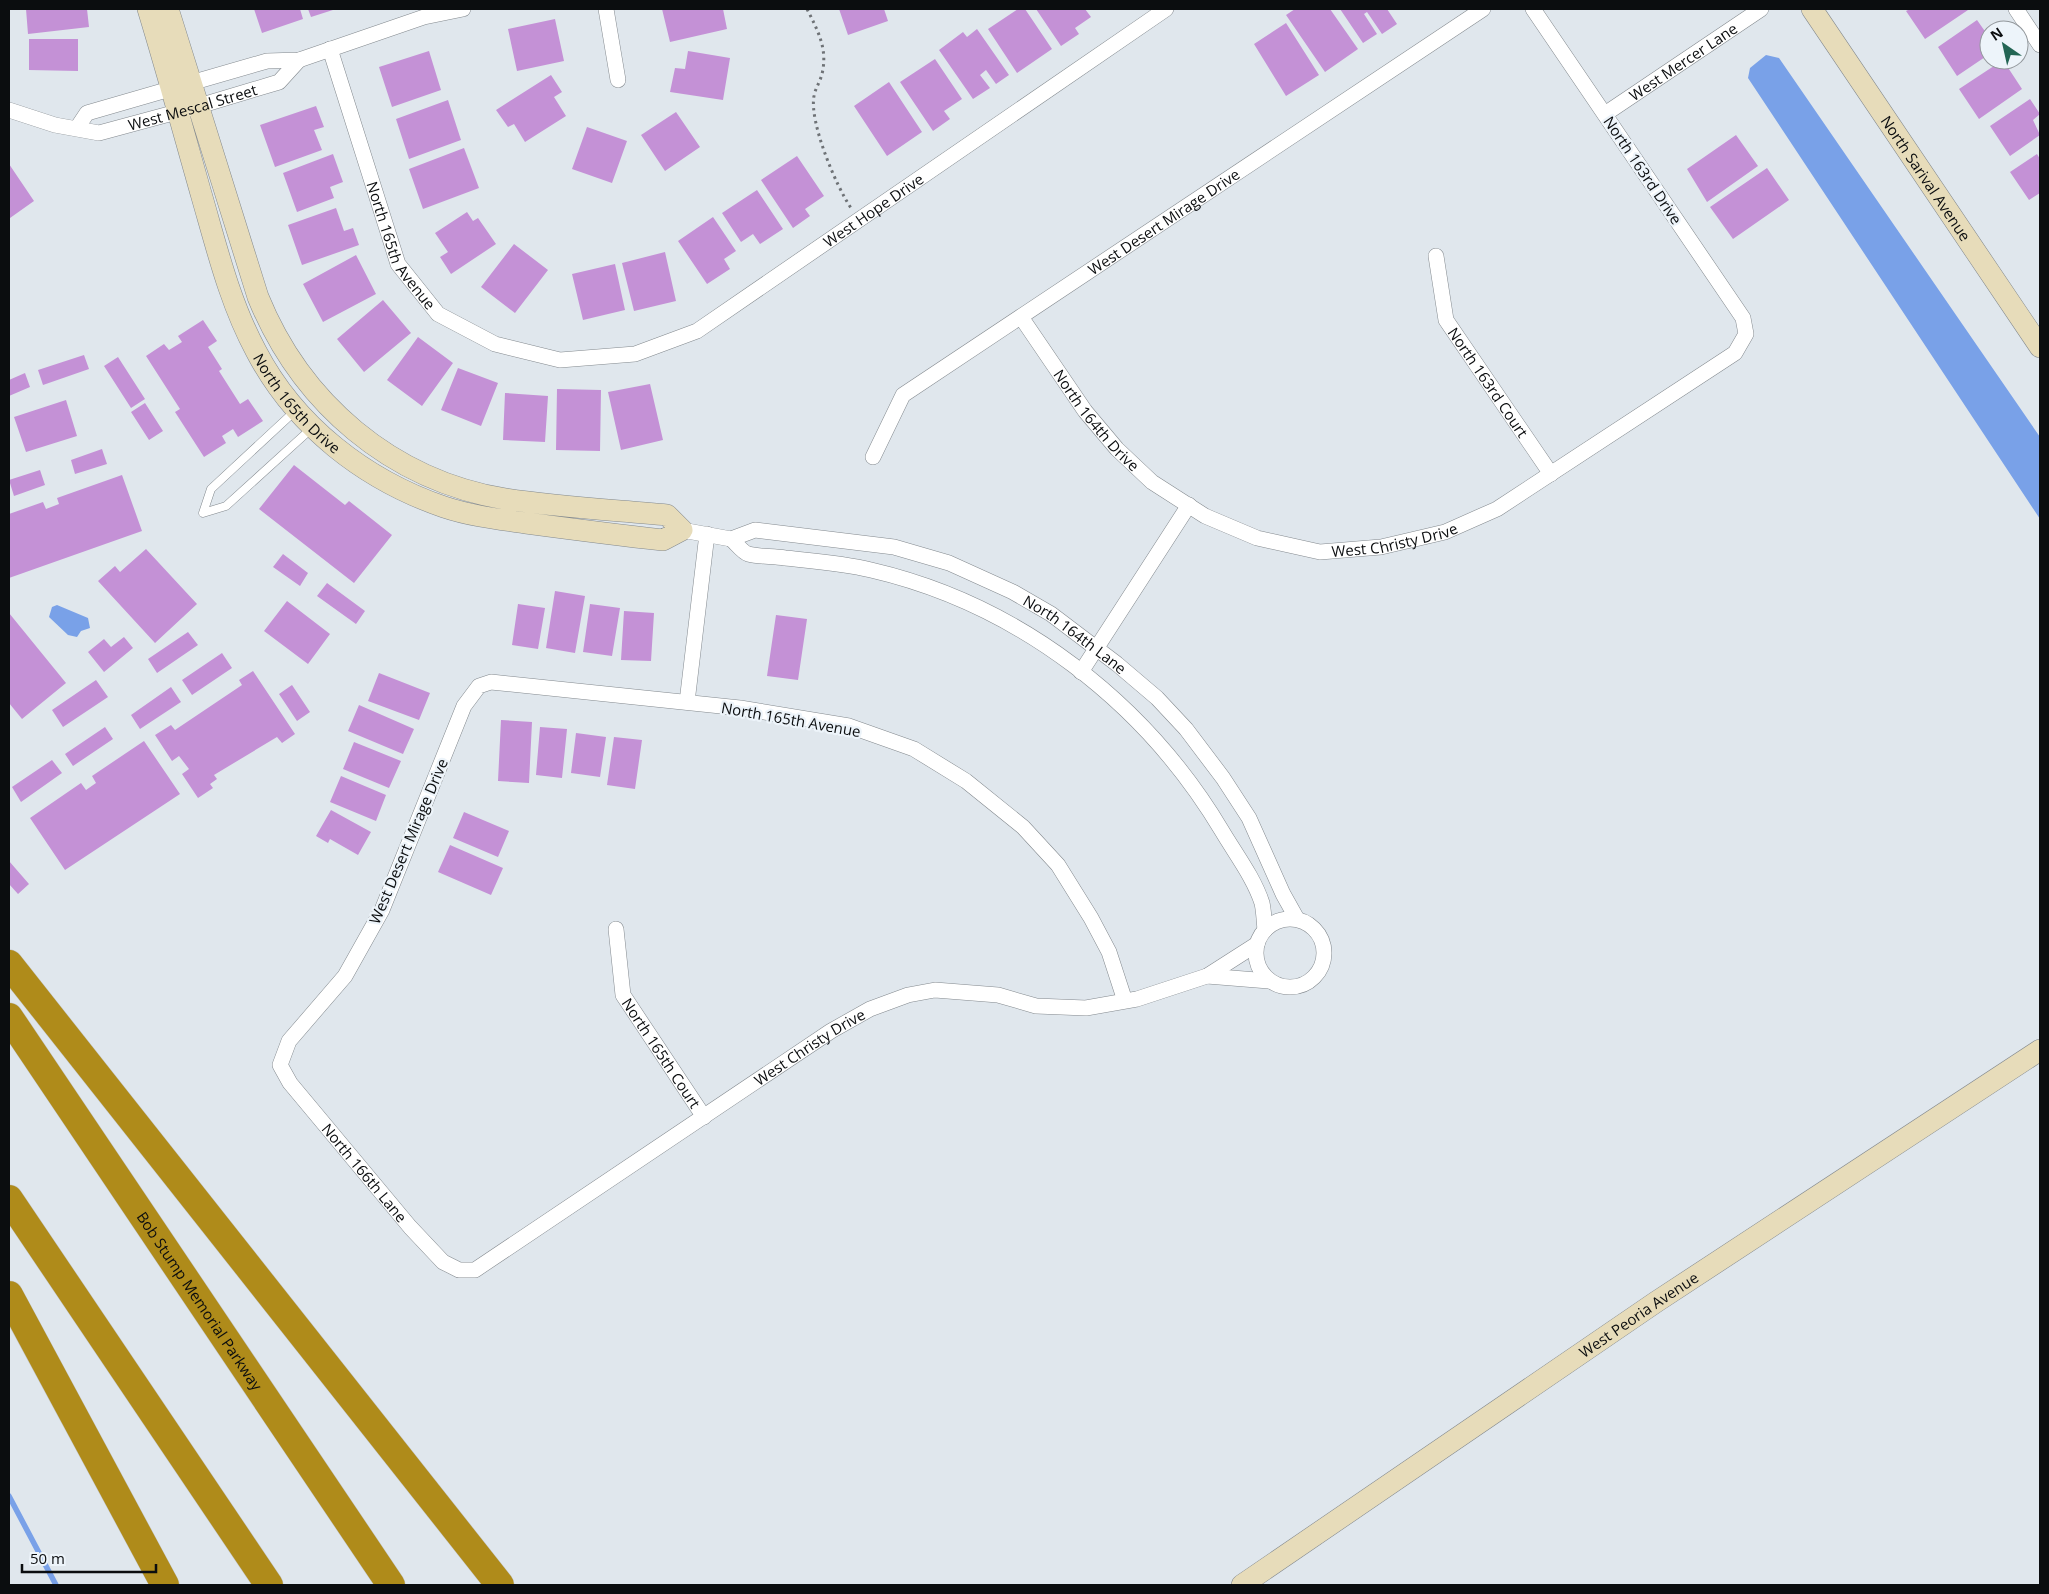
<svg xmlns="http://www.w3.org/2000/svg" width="2049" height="1594" font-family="'Open Sans',sans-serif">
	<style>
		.water { fill: #79a1e8 }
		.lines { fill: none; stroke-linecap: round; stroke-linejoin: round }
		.stream { stroke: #79a1e8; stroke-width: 5.5 }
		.building { fill: #c491d6 }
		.lane-casing { stroke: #83898e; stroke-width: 9 }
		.street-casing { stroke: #83898e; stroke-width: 16 }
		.secondary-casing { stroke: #83898e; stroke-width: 22 }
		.highway-casing { stroke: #c4c5c5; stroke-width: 29 }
		.path { stroke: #6e7276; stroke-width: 3; stroke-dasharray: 2.5 4; stroke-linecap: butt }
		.lane { stroke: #fff; stroke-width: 8 }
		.street { stroke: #fff; stroke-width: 15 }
		.secondary { stroke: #e7dcba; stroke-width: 21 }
		.highway { stroke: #af8b1a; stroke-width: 28 }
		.labels { text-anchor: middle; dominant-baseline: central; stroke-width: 4.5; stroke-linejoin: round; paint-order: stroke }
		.street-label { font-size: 15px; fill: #0b0d0f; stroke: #edf4fa }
	</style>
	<rect width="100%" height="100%" fill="#e0e7ed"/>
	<!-- water -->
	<path class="water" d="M1766,55L1779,58L2040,437V519L1748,78L1750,68Z
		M57,605L88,618L90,628L81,631L77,637L68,635L49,617L52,607Z"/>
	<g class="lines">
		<!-- stream -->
		<path class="stream" d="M9,1496L56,1585"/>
	</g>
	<!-- building -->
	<path class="building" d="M26,9H87L89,27L28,34Z
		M254,9H300L303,19L262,33Z
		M308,9H336L311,17Z
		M662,9H723L727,29L670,42Z
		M839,9H884L888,21L848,35Z
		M1018,9H1025L1052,49L1017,73L988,29Z
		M1036,9H1085L1091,17L1075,28L1079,34L1061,46Z
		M1295,9H1330L1358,49L1325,72L1286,15Z
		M1340,9H1387L1397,24L1382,34L1367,12L1364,14L1377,34L1363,43Z
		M1910,9H1967L1968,10L1925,39L1906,11Z
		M555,19L564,61L517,71L508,29Z
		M1977,20L1989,37L1980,43L1988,55L1957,76L1938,47Z
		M1286,23L1319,75L1286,96L1254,44Z
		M977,29L1009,75L996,84L986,70L980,75L990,88L973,99L939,50L963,32L967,37Z
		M29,39H78V71L29,70Z
		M429,51L441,90L392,107L379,67Z
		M688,51L730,58L723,100L670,92L675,68L685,69Z
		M935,59L962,99L944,111L950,119L933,131L900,82Z
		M2003,60L2022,89L1979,119L1959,89Z
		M551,75L562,92L554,97L566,116L525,142L514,124L508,127L496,110Z
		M889,82L922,132L887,156L854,106Z
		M2030,99L2040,114L2033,120L2040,135L2010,156L1990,126Z
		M448,100L461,140L409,159L396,119Z
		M316,106L324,127L314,130L322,150L275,167L260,125Z
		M676,112L700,147L665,171L641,135Z
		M587,127L627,141L612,183L572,169Z
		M1736,135L1758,166L1707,202L1687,169Z
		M464,148L479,188L423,209L409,169Z
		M333,154L343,182L330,187L334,198L297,212L283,173Z
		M2037,154L2040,159V193L2029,200L2010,172Z
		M797,156L824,196L805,209L810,216L793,228L761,180Z
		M9,164L34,201L10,218L9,216Z
		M1767,168L1789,200L1733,239L1710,207Z
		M757,190L783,229L760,244L753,234L741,242L722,213Z
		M336,208L344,231L353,228L359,245L302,265L288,225Z
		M467,212L473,221L478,218L496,244L451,274L440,257L448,252L435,233Z
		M713,217L736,251L724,259L730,269L707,284L678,241Z
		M514,244L548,270L515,313L481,287Z
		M665,252L676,301L634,311L622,263Z
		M356,255L376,294L323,322L303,284Z
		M615,264L625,310L583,320L572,274Z
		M383,300L411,333L364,372L337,339Z
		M203,320L217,341L208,347L222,369L219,371L240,404L248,399L263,421L238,437L233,429L222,436L226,443L204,457L175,412L180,409L146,356L164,344L169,350L182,342L178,336Z
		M418,337L453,363L422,406L387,380Z
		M84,355L89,369L43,385L38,370Z
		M118,357L145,399L131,408L104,366Z
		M458,368L498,383L481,426L441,410Z
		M25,373L30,387L9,396V380Z
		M650,384L663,440L621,450L608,392Z
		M557,389L601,390L600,451L556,450Z
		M505,393L548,396L545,442L503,440Z
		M66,400L77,436L26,452L14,417Z
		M145,403L163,431L149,440L131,412Z
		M102,449L107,464L75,474L71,460Z
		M294,465L345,505L349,501L392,535L354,583L259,509Z
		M40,470L45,485L14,496L9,480Z
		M122,475L142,531L9,578V514L43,502L46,509L59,504L57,498Z
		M146,549L197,604L155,643L98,581L115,566L120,572Z
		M283,554L308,573L300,586L273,567Z
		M327,583L365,611L356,624L317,596Z
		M555,591L585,596L575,653L546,648Z
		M287,601L330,634L308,664L264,631Z
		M518,604L545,608L538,649L512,645Z
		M590,604L620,608L612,656L583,652Z
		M624,611L654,613L651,661L621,660Z
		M9,613L66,683L22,719L9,703Z
		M776,615L807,619L798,680L767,676Z
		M188,632L198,645L157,673L148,659Z
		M124,637L133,648L104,672L88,652L104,639L111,647Z
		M222,653L232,668L192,695L182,680Z
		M253,671L295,734L282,743L277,737L214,775L217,779L210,784L213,788L198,798L182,774L189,769L179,756L172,761L155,735L171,725L175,730L242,685L239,680Z
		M379,673L430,693L419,720L368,701Z
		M96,680L108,697L63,727L52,710Z
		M292,685L310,712L297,721L279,694Z
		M171,687L181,702L140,729L131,715Z
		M359,705L414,729L403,754L348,731Z
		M501,720L532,722L529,783L498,781Z
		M105,727L113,739L73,766L65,754Z
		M540,727L567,729L562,778L536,775Z
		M576,733L606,737L600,777L571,773Z
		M614,737L642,740L635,789L607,785Z
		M144,741L180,794L65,870L30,818L81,783L86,790L96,783L92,776Z
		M354,742L401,761L389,788L343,769Z
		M52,760L62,773L21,802L12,787Z
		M341,776L386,795L376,821L330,802Z
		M331,810L371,832L358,855L330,839L328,843L316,836Z
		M464,812L509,831L498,857L453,838Z
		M450,845L503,868L491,895L438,872Z
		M9,861L29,884L18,894L9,884Z"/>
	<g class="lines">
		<defs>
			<path id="lane" d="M203,513L226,506L312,428
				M203,513L211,489L295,411"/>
			<g id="street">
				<path d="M606,9L618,80"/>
				<path d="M2016,9L2040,45"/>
				<path id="s1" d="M330,49L398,264L438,314L495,344L560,360L635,354L697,331L1166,9"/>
				<path id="s2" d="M9,110L55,125L99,133L199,106L279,82L299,60"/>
				<path id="s3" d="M1605,114L1761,9"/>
				<path d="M77,128L87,113L267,61L299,60L424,17L463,9"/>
				<path id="s4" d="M1436,256L1446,320L1551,474"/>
				<path id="s5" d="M1021,317L1085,411L1117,449L1152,482L1205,516L1257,538L1320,552L1381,547L1445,532L1497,509L1735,353L1746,334L1743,318L1533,9"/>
				<path id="s6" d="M873,457L903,395L1483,9"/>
				<path id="s7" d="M682,530L731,539L755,530L894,547L949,563L1013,592L1051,614L1117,664L1157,698L1186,729L1223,778L1249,818L1283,894L1297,919"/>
				<path d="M731,539C736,543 742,552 748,554C759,557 773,556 785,558C814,561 843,563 871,570C1018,604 1145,702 1222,831C1235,853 1254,878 1262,903C1264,912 1264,921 1265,930"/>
				<path d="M1081,672L1189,505"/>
				<path d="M687,702L707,534"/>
				<circle cx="1290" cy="953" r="34"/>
				<path id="s8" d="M616,929L623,995L704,1117"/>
				<path d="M1207,976L1269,981"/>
				<path id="s9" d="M1125,1001L1109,952L1091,918L1058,865L1023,827L966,781L914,749L849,726L740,708L491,682L479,686L464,706L382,910L345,976L289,1041L280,1065L290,1083L410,1227L443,1262L459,1270H475L831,1031L870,1009L908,995L935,990L998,995L1036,1006L1086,1008L1137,999L1207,976L1257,944"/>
			</g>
			<g id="secondary">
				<path id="s10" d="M148,9C167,71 184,134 202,197C217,249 230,303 256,351C295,426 365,480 444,507C471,516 498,519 526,523C571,529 617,535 663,540L682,530L667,515C613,510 558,507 505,499C391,480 301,403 258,297L168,9"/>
				<path id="s11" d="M1812,9L2040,347"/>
				<path id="s12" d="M1242,1585L1656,1302L2040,1050"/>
			</g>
			<g id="highway">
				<path d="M9,964L500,1585"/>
				<path id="s13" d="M9,1017L391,1585"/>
				<path d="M9,1199L269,1585"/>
				<path d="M9,1295L165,1585"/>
			</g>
		</defs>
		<!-- lane casing -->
		<use href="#lane" class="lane-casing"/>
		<!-- street casing -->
		<use href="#street" class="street-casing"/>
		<!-- secondary casing -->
		<use href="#secondary" class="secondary-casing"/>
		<!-- highway casing -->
		<use href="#highway" class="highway-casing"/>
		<!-- path -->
		<path class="path" d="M807,9C818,31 828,49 822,74C820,82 815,89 814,96C809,122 836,186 851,208"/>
		<!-- lane -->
		<use href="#lane" class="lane"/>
		<!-- street -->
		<use href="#street" class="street"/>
		<!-- secondary -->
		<use href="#secondary" class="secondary"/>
		<!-- highway -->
		<use href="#highway" class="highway"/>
	</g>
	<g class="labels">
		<!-- street labels -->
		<g class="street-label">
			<text stroke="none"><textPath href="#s3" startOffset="94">West Mercer Lane</textPath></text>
			<text stroke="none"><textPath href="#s2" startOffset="190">West Mescal Street</textPath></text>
			<text transform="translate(1643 170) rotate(56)">North 163rd Drive</text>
			<text stroke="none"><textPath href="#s11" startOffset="204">North Sarival Avenue</textPath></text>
			<text stroke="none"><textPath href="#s1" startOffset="776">West Hope Drive</textPath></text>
			<text stroke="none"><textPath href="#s6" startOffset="382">West Desert Mirage Drive</textPath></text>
			<text stroke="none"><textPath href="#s1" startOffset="210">North 165th Avenue</textPath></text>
			<text stroke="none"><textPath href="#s4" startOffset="140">North 163rd Court</textPath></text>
			<text stroke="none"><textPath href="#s10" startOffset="426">North 165th Drive</textPath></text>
			<text stroke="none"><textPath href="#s5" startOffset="128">North 164th Drive</textPath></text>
			<text stroke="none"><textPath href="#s5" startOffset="471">West Christy Drive</textPath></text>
			<text stroke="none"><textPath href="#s7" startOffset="418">North 164th Lane</textPath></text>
			<text transform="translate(791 719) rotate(10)">North 165th Avenue</text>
			<text transform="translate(408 841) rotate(-67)">West Desert Mirage Drive</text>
			<text stroke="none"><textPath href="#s9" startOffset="1905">West Christy Drive</textPath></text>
			<text stroke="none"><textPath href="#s8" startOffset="136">North 165th Court</textPath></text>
			<text stroke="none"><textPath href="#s9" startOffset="1350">North 166th Lane</textPath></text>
			<text stroke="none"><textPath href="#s13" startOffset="342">Bob Stump Memorial Parkway</textPath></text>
			<text stroke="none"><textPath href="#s12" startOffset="480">West Peoria Avenue</textPath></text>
		</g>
	</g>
	<!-- border -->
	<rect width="2049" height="1594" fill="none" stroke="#0b0d0f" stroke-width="20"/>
	<!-- north arrow -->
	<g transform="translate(2004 45) rotate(326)"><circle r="24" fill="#edf4fa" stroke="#93989c"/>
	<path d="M0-4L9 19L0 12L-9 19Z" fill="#236554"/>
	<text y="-8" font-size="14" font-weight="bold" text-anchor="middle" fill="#0b0d0f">N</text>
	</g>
	<!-- scale -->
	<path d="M22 1564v8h134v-8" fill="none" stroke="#0b0d0f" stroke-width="2.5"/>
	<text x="30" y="1564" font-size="15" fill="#0b0d0f" stroke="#edf4fa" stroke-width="4" paint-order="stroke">50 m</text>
</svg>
